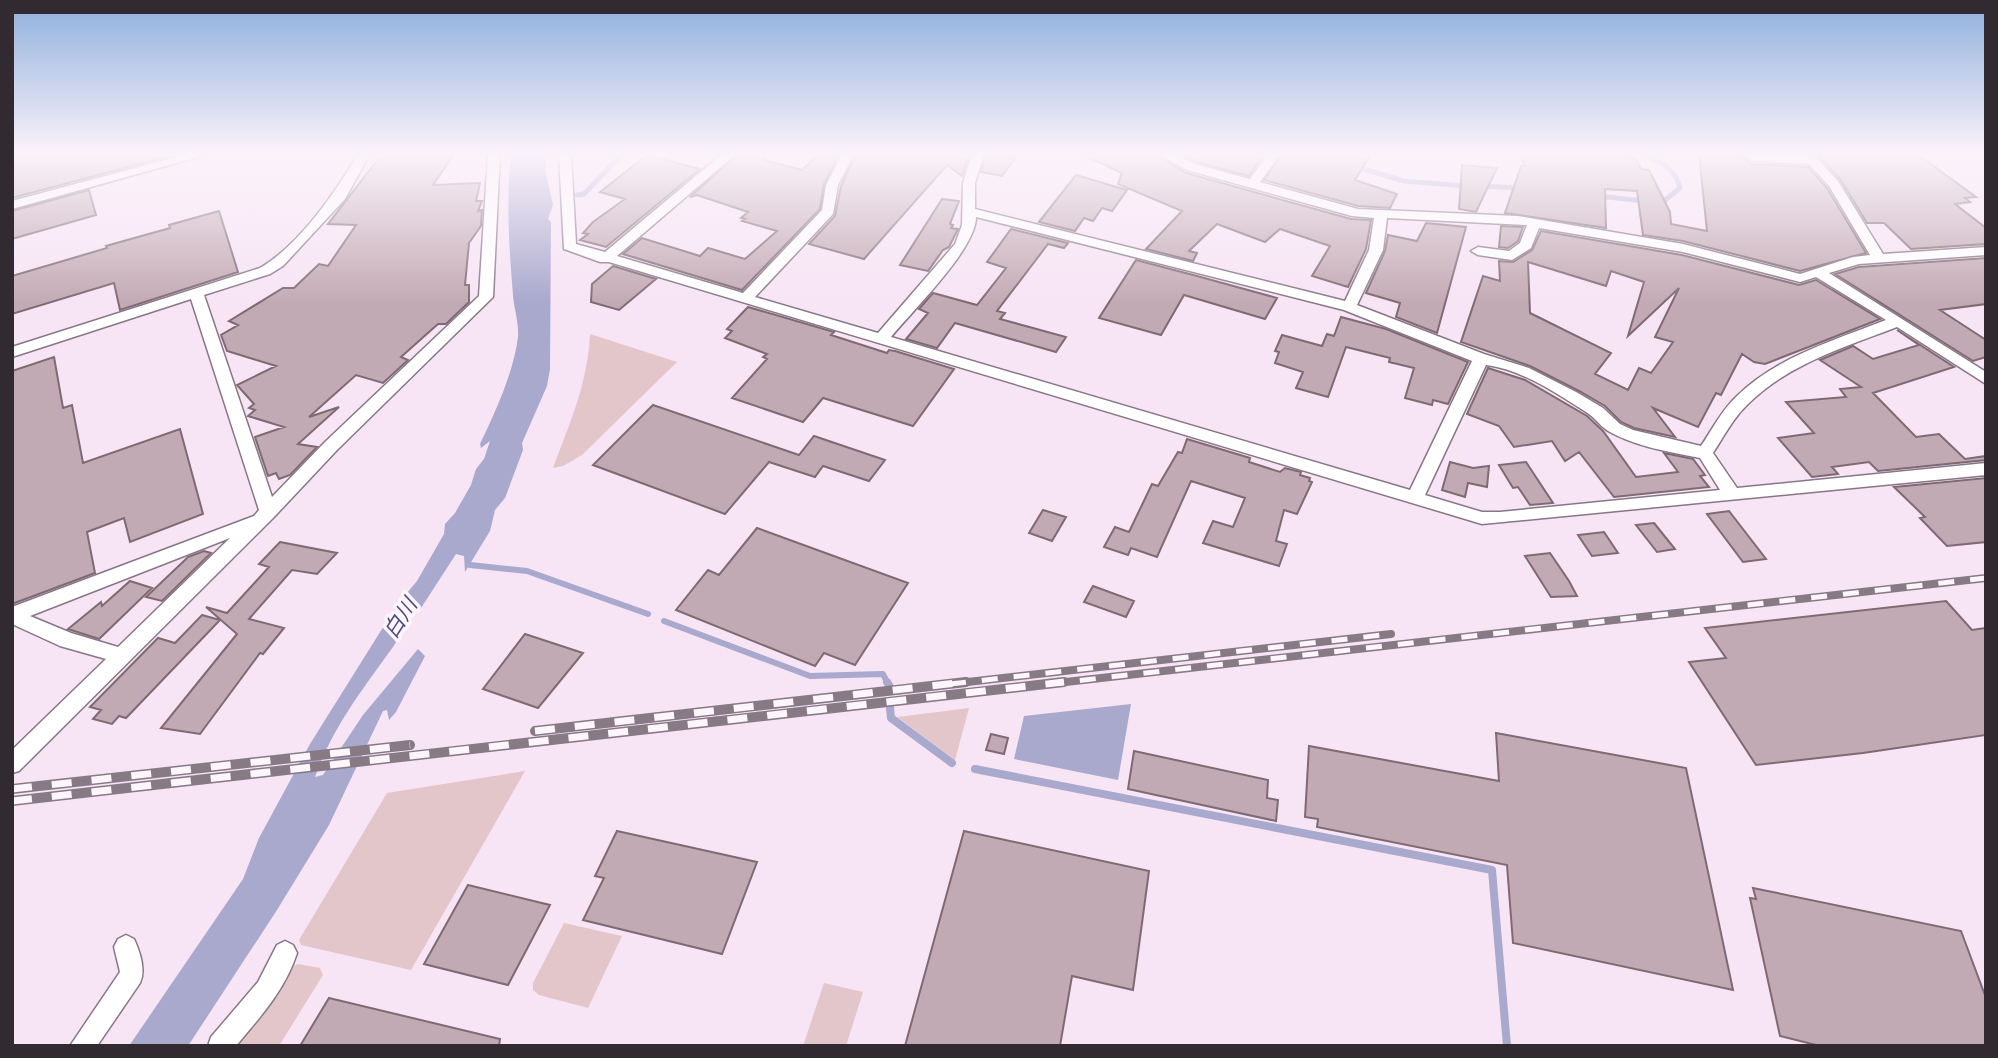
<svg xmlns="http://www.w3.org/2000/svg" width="1998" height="1058" font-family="Figtree,'Noto Sans JP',sans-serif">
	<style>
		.green { fill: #e3c6c9 }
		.water { fill: #a9a8cd }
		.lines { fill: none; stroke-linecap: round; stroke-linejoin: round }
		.stream-far2 { stroke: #a9a8cd; stroke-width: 5 }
		.stream-far1 { stroke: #a9a8cd; stroke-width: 6 }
		.stream { stroke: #a9a8cd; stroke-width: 8 }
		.building { fill: #c2aab4; stroke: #7f6a73; stroke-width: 2; fill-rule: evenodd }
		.street-casing { stroke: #877786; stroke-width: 3 }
		.street { fill: #fff; fill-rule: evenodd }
		.rail-far1-casing { stroke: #877a85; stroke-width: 8 }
		.rail-casing { stroke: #877a85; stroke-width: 10 }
		.rail-far1 { stroke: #fdf5fc; stroke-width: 5; stroke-dasharray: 16; stroke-linecap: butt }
		.rail { stroke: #fdf5fc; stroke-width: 7; stroke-dasharray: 20; stroke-linecap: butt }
		.labels { text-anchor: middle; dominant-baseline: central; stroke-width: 7; stroke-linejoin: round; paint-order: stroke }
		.water-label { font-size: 21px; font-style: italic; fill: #4f4b7e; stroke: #fdf5fc }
	</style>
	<rect width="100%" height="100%" fill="#f7e4f5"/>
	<!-- green -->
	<path class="green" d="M590,334L677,362L582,455L563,466L553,468C570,423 588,382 590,334Z
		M969,708L955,760L897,717Z
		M525,771L411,970L301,945L299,940L387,793Z
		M564,923L622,936L588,1008L539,995L533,990V983Z
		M298,964L320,968L323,975L279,1046H232L289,968Z
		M824,983L863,992L846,1046H803Z"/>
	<!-- water -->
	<path class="water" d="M511,154H546V173L553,205L548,219L551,222L550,369L547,386L522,443L523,450L505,498L495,510L490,531L465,572L464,556L456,554L421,608C405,617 403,632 393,647C364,687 331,730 315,777L323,775L363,715L418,649L425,656L396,712L389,720L387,710L383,711L329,825L277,910L188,1046H129L243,879L259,838L310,744L397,605L417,581L444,534L445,524L455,513L471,485L476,469L484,459L490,441L481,448L480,444C495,413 514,371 518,337C519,322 514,309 513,295C509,247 506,202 511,154Z
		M1131,704L1118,780L1014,759L1024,716Z"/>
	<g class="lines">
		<!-- stream-far2 -->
		<path class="stream-far2" d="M1644,154C1660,162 1676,169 1680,188L1665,200H1658
			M1357,167L1404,181L1466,186
			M1481,186L1519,188
			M577,195L584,194L622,154
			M1599,196L1644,201"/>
		<!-- stream-far1 -->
		<path class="stream-far1" d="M470,565L527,571L648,614
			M664,621L810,676L883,674L888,684"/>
		<!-- stream -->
		<path class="stream" d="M887,682L889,685
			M890,708L891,718L952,763
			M975,769L1492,870L1507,1046"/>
	</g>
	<!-- building -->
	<path class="building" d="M12,154H166V157L12,198Z
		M382,154L453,156L433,185L480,183L476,201H482L478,211L482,210L481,226L469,243L465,285H469V302L446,324H438L401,357L408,360L383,383L356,375L309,417L339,407L298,444L317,447L290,475L279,479L276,473L268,476L255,437L284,427L248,416L255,410L249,408L254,404L237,385L276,366L227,351L221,335L238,325L229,321L283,288H294L319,264L328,266L356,225L328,224Z
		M738,154H763L764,160L802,170L819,154H839L824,184L820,209L742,290L623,254L642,238L700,256L708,248L745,259L777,231L742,221L745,219L741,218L748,212L697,195L690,197Z
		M856,154H969L962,176L947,165L864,259L809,244L835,216L841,186Z
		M986,154H1003L1015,158L1002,176L981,172Z
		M1082,154H1155L1186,173L1351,219L1371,220L1366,249L1348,287L1312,276L1330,246L1280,229L1265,242L1217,224L1189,251L1197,253L1193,261L1146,249L1182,211L1118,184L1122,173Z
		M1182,154H1264L1249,176L1196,162Z
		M1282,154H1371L1355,180L1397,194L1390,208L1358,206L1264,180Z
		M1520,154H1626L1628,158H1635L1641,169L1649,170L1670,212L1671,224L1707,231L1699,154H1736L1751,164L1808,167L1827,188L1866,253L1800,271L1683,241L1643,235L1637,191L1605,189L1606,228L1505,213L1521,166H1525Z
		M1814,154H1917L1976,197L1965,198L1970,202L1955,204L1986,228V244L1911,249L1884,223H1867L1840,179L1819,156Z
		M647,155L700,169L606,247L580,240L588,234L583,233L593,222L625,199L600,192Z
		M1462,165L1497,168L1476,212L1459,209Z
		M1076,175L1127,190L1112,211L1102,208L1093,221L1084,218L1075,231L1039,222Z
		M89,190L96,215L12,239V211Z
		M942,199L959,201L950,224L953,225L951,228L958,229L949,247L943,250L928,271L900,265Z
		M219,211L238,272L120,310L114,283L12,314V276L107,248L106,246L170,228L169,225Z
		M1426,223L1466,227L1437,333L1396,317L1400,303L1366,293L1385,251L1388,235L1417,241Z
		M1501,226L1523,227L1518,241L1508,248L1499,247Z
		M1011,229L1068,243L1064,248L1048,244L997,311L1005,313L1000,319L1066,337L1056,352L955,323L937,348L906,339L928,313L919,309L933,293L977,305L1006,268L987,262Z
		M1541,231L1682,255L1799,285L1816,280L1880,319L1765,364L1754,362L1742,354L1721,395L1716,393L1698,427L1653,408L1675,437L1634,428L1621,422L1605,406L1579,391L1530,366L1461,342L1483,276L1500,281L1499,261L1513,262L1532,250ZM1528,262L1606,286L1611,271L1644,282L1628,336L1679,288L1655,337L1673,342L1651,373L1639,368L1628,390L1595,374L1611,353L1530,313Z
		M1986,258V304L1940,310L1986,340V357L1973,361L1835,274L1859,267Z
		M1136,260L1197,276L1277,298L1265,319L1184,295L1161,335L1099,318Z
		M613,266L656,279L619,310L591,302L592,284Z
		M748,307L834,332L831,335L887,353L889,350L895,351L954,369L913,426L823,398L803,422L732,398L767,359L763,357L767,354L725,338L732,331L727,329Z
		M1341,317L1386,329L1468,362L1448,404L1433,400L1432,405L1405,398L1414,368L1389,362L1390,358L1346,347L1328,397L1296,388L1303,372L1275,363L1279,352L1275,351L1282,335L1322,346L1327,334L1334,336Z
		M1897,330L1954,367L1873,393L1916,437L1939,434L1965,459L1986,456V460L1878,471L1869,462L1832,467L1838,474L1812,477L1778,438L1814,433L1786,402L1846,397L1840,389L1861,387L1820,360L1853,346L1873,359L1919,345Z
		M54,357L63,408L72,405L83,463L180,429L203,514L130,542L124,518L87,532L95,573L12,604V371Z
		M1488,368L1525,380L1587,416L1603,431L1636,477L1678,472L1664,453L1693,459L1705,475L1700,476L1709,487L1614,497L1579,452L1565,461L1552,441L1514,447L1499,426L1467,414Z
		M653,405L799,455L814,436L885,460L869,481L823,466L815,477L769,462L725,514L593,465Z
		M1187,439L1250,458L1249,462L1280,472L1285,468L1301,472L1300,475L1310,478L1309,481L1312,482L1297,514L1284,510L1276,541L1287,544L1279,566L1203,543L1213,521L1233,527L1245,498L1191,481L1157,557L1131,548L1128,555L1104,547L1115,527L1129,532L1152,484L1158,486L1178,452L1182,453Z
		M1450,462L1473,468L1489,466L1487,487L1468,483L1465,497L1442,490Z
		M1526,462L1553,503L1530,505L1518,487L1513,488L1499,465Z
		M1986,478V542L1947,546L1920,518L1925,517L1894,487Z
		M1043,510L1066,517L1052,541L1029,533Z
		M1729,511L1766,559L1743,562L1707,514Z
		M1654,523L1675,549L1657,552L1636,525Z
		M757,528L908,583L855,665L824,653L815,666L676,610L708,570L719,575Z
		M1604,532L1618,553L1592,556L1578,535Z
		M280,542L337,553L317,574L292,570L249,619L284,628L263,654L260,653L200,734L161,728L237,634L206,607L227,613L269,567L259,564Z
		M204,551L211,553L162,601L146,597L188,557Z
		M1550,553L1569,581L1577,596L1551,597L1525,556Z
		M130,581L152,588L99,639L68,629L101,602L102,606Z
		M1093,586L1134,601L1126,617L1084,602Z
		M1946,601L1972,630L1986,628V735L1863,753L1756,765L1689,662L1726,658L1705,628Z
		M202,615L220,620L126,718L119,716L112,724L93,719L101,710L90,707L158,638L175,643Z
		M525,634L583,653L538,708L483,689Z
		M1496,733L1686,768L1733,990L1513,943L1507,865L1317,827L1318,819L1305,817L1309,746L1499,781Z
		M991,734L1008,738L1004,754L986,750Z
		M1134,751L1268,780L1267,798L1278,800L1276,821L1128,789Z
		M617,831L757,862L722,954L583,920L604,878L595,876Z
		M964,831L1149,871L1133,990L1072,976L1060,1046H905Z
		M468,885L550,905L508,985L424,964Z
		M1753,888L1961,931L1986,998V1046H1820L1780,1036L1750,898L1756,899Z
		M329,998L500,1039L499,1046H300Z"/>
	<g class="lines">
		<defs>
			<path id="street" d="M187,154H209L12,209V201Z
				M358,154H370L345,199L283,266L270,274L204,295L272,497L325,442L479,296L488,154H500L493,297L337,450L274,517L19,771L12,773V750L106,659L60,646L12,624V607L254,516L259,510L191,299L12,357V347L260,268C299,245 335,193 358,154ZM230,538L118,647L71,633L30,616Z
				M559,154H571L576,244L605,252L722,154H736L617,256L743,293L822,210L826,185L842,154H854L838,185L833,214L755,297L878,333L955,244L962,225L963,183L972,154H984L975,183V209L1345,301L1369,250L1374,218L1352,216L1187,170L1158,154H1175L1195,164L1250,179L1268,154H1280L1260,182L1358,209L1518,216L1683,244L1800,274L1853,257L1870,255L1829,186L1809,164L1751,161L1739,154L1813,157L1817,158L1838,181L1883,254L1986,247V255L1859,264L1829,273L1986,372V384L1897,327C1845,347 1788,364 1748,404C1733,418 1724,436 1713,453L1737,488L1986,463V475L1482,524L609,262H600L564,249ZM976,217L1344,310L1472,361L1410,490L891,337C913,310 976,249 976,217ZM1387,218L1527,225L1520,243L1509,251L1478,247L1471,251L1478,255L1512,260L1531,248L1539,228L1683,252L1800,282L1816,277L1886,320C1835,340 1776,357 1736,397C1721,411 1712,430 1701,446L1633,430L1620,424L1603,408L1578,393L1529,368L1484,354L1357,305L1383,250ZM1486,365C1521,369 1560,395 1589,414C1597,420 1602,428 1610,432C1637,447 1670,452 1700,458L1720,490L1500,512H1482L1425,495Z
				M126,935L134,939C140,952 146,970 140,983L97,1046H70L120,972L114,947L118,939Z
				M285,941L293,945L297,953C285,990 261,1016 236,1046H208L211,1037L258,982L277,945Z"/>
		</defs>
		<!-- street casing -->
		<use href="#street" class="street-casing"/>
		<!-- street -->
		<use href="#street" class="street"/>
		<defs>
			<path id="rail-far1" d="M950,684L1391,634
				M1048,684L1986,578"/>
			<path id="rail" d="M535,731L966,682
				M12,789L410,745
				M12,801L1064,682"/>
		</defs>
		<!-- rail-far1 casing -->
		<use href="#rail-far1" class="rail-far1-casing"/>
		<!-- rail casing -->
		<use href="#rail" class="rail-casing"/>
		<!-- rail-far1 -->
		<use href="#rail-far1" class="rail-far1"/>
		<!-- rail -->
		<use href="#rail" class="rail"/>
	</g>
	<!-- sky -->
	<linearGradient id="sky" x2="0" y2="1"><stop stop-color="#8fafdd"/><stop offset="0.51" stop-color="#fbf3fa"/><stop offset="1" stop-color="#fbf3fa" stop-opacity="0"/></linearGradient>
	<rect width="1998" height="303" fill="url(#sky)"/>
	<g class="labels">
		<!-- water labels -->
		<g class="water-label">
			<text transform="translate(400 618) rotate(-57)">白川</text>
		</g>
	</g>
	<!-- border -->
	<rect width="1998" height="1058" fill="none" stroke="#322a31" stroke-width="28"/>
</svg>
